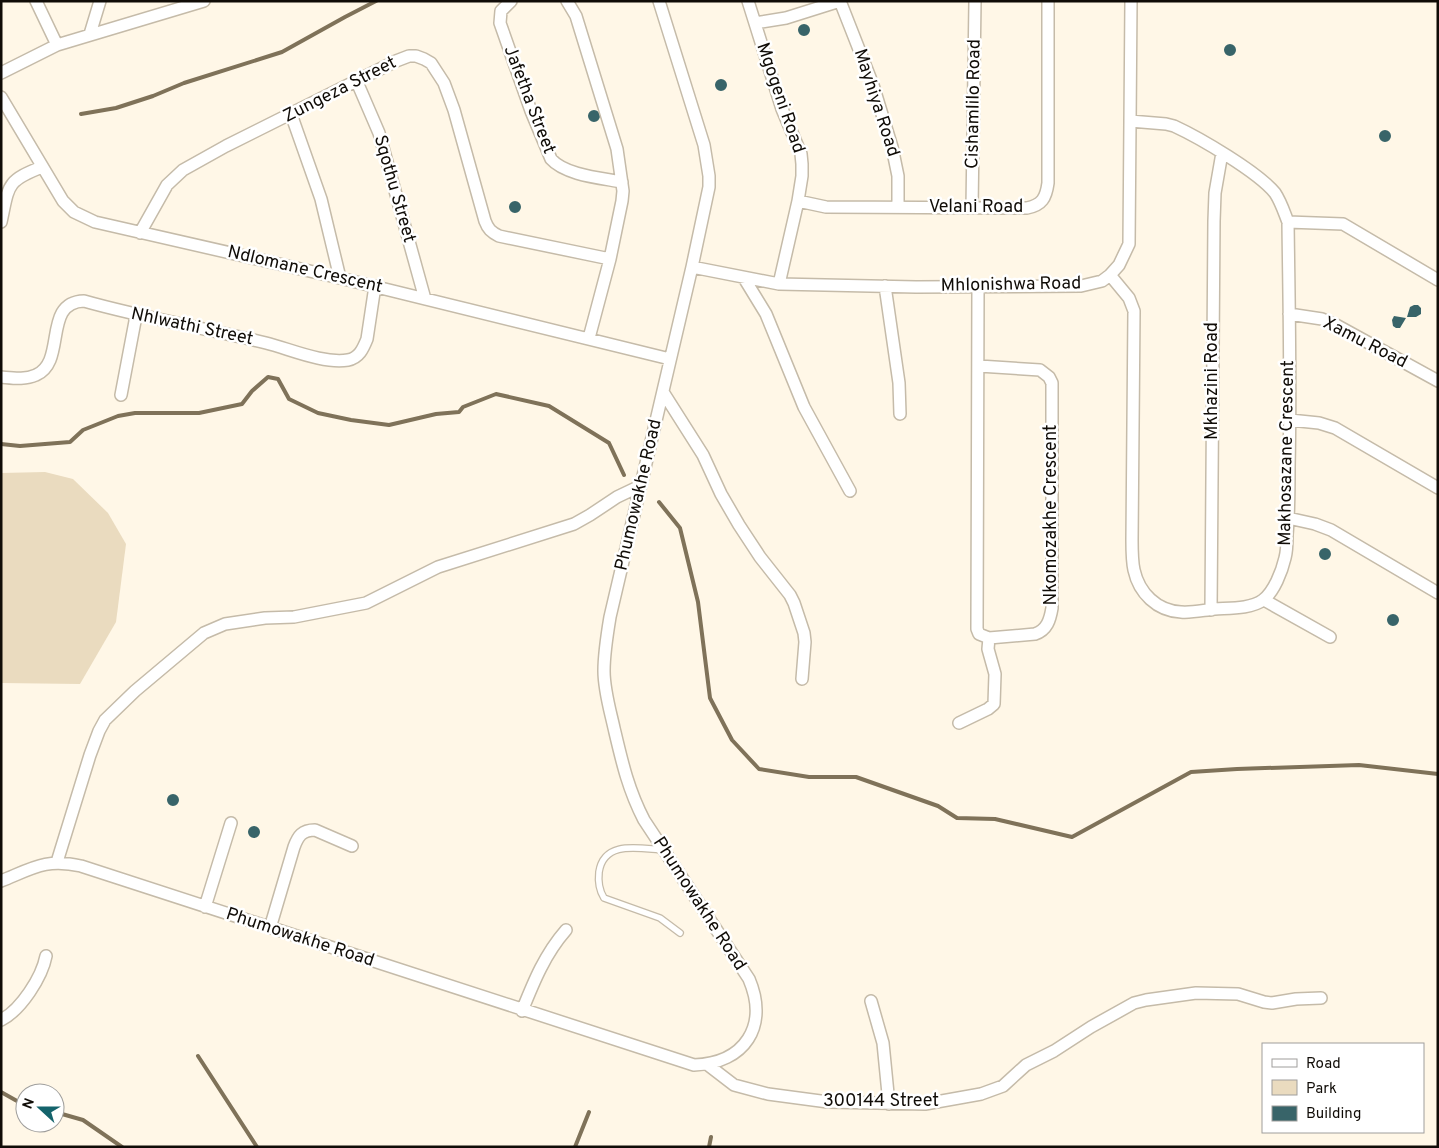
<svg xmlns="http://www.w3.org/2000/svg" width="1439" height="1148" font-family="Overpass,sans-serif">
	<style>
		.green { fill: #eadbbf }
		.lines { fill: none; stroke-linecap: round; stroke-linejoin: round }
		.stream { stroke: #7f7259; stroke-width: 4 }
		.building { fill: #386469 }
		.service-casing { stroke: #c5bba9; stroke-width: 8 }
		.minor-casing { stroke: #c5bba9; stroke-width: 14 }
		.service { stroke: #fff; stroke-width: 5.5 }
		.minor { stroke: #fff; stroke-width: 11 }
		.labels { text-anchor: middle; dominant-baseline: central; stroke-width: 5; stroke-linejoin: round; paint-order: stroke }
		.street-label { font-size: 18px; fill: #100c07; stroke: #fff }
	</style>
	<rect width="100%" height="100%" fill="#fff7e7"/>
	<!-- green -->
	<path class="green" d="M45,472L73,479L108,513L126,544L116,622L80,684L1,683V473Z"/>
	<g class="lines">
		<!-- stream -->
		<path class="stream" d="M81,114L116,108L153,96L184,83L282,52L345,17L376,1
			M1,444L20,446L70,442L83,430L118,416L135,413H199L242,404L252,391L268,377L278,379L289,399L318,413L351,420L389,425L436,414L459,412L463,407L496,394L549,406L609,443L624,475
			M659,502L680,528L698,602L710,698L732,740L759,769L809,777H856L938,806L957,818L995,819L1072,837L1191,772L1237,769L1359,765L1438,774
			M198,1056L257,1147
			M1,1092L17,1101L25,1103
			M55,1112L83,1120L122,1147
			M575,1147L589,1112
			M709,1147L711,1137"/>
	</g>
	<!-- building -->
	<path class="building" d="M798 30a6 6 0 1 1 12 0a6 6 0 1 1-12 0Z
		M1224 50a6 6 0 1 1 12 0a6 6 0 1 1-12 0Z
		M715 85a6 6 0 1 1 12 0a6 6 0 1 1-12 0Z
		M588 116a6 6 0 1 1 12 0a6 6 0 1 1-12 0Z
		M1379 136a6 6 0 1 1 12 0a6 6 0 1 1-12 0Z
		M509 207a6 6 0 1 1 12 0a6 6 0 1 1-12 0Z
		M1414,305H1418L1421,308V314L1416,317H1407L1410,307Z
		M1394,316L1406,318L1400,328H1396L1393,326L1392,320Z
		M1319 554a6 6 0 1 1 12 0a6 6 0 1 1-12 0Z
		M1387 620a6 6 0 1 1 12 0a6 6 0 1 1-12 0Z
		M167 800a6 6 0 1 1 12 0a6 6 0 1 1-12 0Z
		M248 832a6 6 0 1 1 12 0a6 6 0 1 1-12 0Z"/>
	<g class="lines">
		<defs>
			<path id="service" d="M664,850C641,849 604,839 599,872C598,881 599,890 604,898L660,918L680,933"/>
			<path id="minor" d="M36,1L57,45
				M511,1L501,11L500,23L531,111L551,159C565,175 601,178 622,182
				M567,1L576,16L617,149L623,191L622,201L610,259L589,338
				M748,1L782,109L801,154L802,164V176L798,201L779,284
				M840,1L873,85L892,147L898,176V207
				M755,23L786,18L840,1
				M90,34L100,1
				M1,73L57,45L204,1
				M357,82L379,133L425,299
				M1,97L63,201L74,212L95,222L340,278L670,359
				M291,114L321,199L340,278
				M798,201L826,207L1027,208C1042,205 1046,198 1048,183V1
				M972,208L975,1
				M1,222C9,185 6,181 42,167
				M1288,222L1343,224L1438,280
				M140,233L167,185L183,170L226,146L396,61L409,56H416L424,59L431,63L444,83L454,110L485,221C488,229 491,232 499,236L610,259
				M692,267L779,284L916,287L1081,286L1102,281L1110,275L1119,265L1129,244L1131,1
				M1110,275L1129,298L1134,311L1132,540C1132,550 1132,561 1134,570C1139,593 1157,611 1181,612C1192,613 1204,610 1215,609C1229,608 1251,609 1263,600C1274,592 1282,571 1285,558C1287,551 1287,542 1287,535C1289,512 1289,490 1289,467C1291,385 1289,304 1288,222C1284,212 1281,202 1275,193C1258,172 1200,138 1174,126L1166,124L1130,121
				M744,278L766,314L804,407L850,491
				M885,286L899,383L900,414
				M978,287L977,629L979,634L989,638L1035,634C1047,630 1050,620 1052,608V383L1049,377L1040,370L979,366
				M1289,314L1322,319L1336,325L1438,381
				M1,377C13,378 25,380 36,375C67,362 42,302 84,301C144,318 205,328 266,343C290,349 323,364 348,360C359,358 363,349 367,339L375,286
				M663,392L703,455L721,494L739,525L760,557L790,595L794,603L804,633L805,642L802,679
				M121,395L136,316
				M1290,420L1319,423L1335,428L1438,488
				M1288,518L1315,524L1331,530L1438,593
				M1264,600L1330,637
				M1211,610L1214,221L1215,193L1222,153
				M959,723L988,709L994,704L995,674L988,649L989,638
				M57,862L90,755L99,731L105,720L135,691L204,633L225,624L265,618L294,617L366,603L438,567L574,524L590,515L617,497L640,486
				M1,881C33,868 46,858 81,866L694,1065C745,1063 769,1026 749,979L644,820C628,789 622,762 614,728C610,710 604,690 604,671C604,653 607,635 610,617L692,267L709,187V176L704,145L659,1
				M205,907L231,823
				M270,928L294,847C298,836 302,830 315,830L352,846
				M871,1001L883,1043L889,1104
				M522,1011C534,981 545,954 566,930
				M1,1020C21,1010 42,977 46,956
				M708,1065L734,1085L768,1094L828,1102L925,1104L981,1094L1003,1086L1026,1065L1054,1051L1091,1027L1134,1003L1146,1000L1196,993L1238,994L1264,1002L1272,1003L1296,999L1321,998"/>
		</defs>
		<!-- service casing -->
		<use href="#service" class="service-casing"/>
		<!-- minor casing -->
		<use href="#minor" class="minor-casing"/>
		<!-- service -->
		<use href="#service" class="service"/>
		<!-- minor -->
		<use href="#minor" class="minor"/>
	</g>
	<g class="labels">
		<!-- street labels -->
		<g class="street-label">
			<text transform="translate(340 90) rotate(-27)">Zungeza Street</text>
			<text transform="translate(780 98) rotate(71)">Mgogeni Road</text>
			<text transform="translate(529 100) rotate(69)">Jafetha Street</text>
			<text transform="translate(876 103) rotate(72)">Mayhiya Road</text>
			<text transform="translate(974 104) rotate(-89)">Cishamlilo Road</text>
			<text transform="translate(394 189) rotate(74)">Sqothu Street</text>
			<text x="976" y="207">Velani Road</text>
			<text transform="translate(305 270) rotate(13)">Ndlomane Crescent</text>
			<text transform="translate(1011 285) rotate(-1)">Mhlonishwa Road</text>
			<text transform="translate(192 327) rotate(12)">Nhlwathi Street</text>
			<text transform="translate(1365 343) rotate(27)">Xamu Road</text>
			<text transform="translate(1212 381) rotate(-90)">Mkhazini Road</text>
			<text transform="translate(1287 453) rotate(-89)">Makhosazane Crescent</text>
			<text transform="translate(639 495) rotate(-77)">Phumowakhe Road</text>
			<text transform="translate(1051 515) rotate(-90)">Nkomozakhe Crescent</text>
			<text transform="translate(699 904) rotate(57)">Phumowakhe Road</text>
			<text transform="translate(300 938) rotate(18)">Phumowakhe Road</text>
			<text x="881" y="1101">300144 Street</text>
		</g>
	</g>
	<!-- border -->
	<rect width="1439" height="1148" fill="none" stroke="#100c07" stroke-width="5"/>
	<!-- legend -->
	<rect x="1262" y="1043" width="162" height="90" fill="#ffffff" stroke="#9f9e9c"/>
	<rect x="1272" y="1059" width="25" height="8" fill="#ffffff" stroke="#9f9e9c"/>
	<text x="1306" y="1068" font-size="15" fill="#100c07">Road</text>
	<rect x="1272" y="1080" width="25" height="15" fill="#eadbbf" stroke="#9f9e9c"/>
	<text x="1306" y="1093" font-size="15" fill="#100c07">Park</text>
	<rect x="1272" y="1106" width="25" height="15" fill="#386469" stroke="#9f9e9c"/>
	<text x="1306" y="1118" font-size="15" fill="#100c07">Building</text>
	<!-- north arrow -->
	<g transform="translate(40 1108) rotate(291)"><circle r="24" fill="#ffffff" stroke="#9f9e9c"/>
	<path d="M0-4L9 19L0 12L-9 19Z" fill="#14636b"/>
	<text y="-8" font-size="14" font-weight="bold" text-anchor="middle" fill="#100c07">N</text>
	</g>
</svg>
